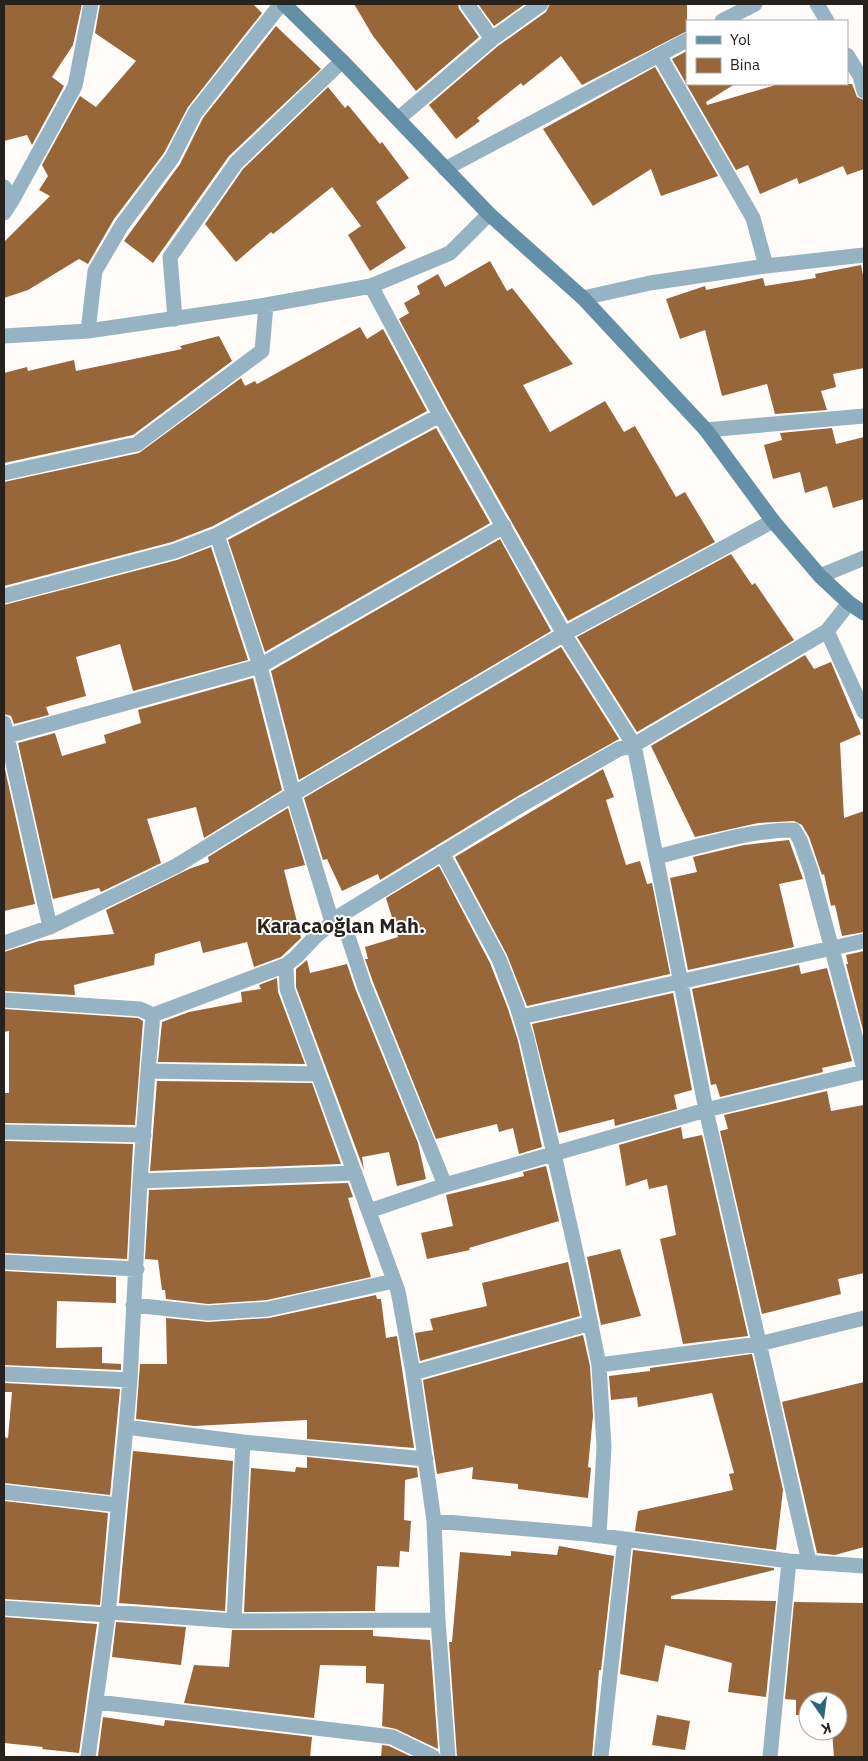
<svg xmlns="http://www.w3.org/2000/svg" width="868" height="1761" font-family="'IBM Plex Sans',sans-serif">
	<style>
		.building { fill: #976639 }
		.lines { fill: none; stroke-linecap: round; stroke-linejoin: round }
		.street { stroke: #96b3c3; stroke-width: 15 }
		.secondary { stroke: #638fa7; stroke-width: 15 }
		.labels { text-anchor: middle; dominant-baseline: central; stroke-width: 4; stroke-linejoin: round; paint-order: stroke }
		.district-label { font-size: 20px; font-weight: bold; fill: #27221e; stroke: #fff }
	</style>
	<rect width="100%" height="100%" fill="#fefbf9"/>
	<!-- building -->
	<path class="building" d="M4,4H82L73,45L52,77L64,86L32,145L27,135L4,141Z
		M100,4H253L262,13L188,107L164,153L114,219L88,264L79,259L28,290L4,298V242L50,196L39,190L48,176L42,165L80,96L96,107L136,61L95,33Z
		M354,4H458L459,9L479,37L416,91L373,36Z
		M478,4H525L494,26Z
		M550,4H687V31L582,85L561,56L523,86L521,83L477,118L480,121L456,139L429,105L498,46L546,12Z
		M276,26L321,69L229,156L153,263L124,241L180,164L203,118Z
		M687,51V84H735L706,102L707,105L779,84H852L857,97L864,100V169L847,175L843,166L799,184L797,178L760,194L748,165L736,170L672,59Z
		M655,67L718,176L661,196L651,169L593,206L543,129Z
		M328,87L345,108L348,105L380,144L382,142L409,178L376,202L406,248L370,271L348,235L361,226L332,187L273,234L271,232L236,262L205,224L243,169Z
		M490,261L507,291L512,288L573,364L523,385L550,432L605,401L624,432L635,426L676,497L685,492L715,542L568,621L448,410L399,319L409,313L404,303L420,294L417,286L438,274L445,287Z
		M861,265L864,280V368L833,374L836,387L821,391L827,410L775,414L767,384L722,396L705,330L680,339L666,299L705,286L706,290L763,278L765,286L816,278L815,274Z
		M360,327L367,339L383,329L427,411L213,526L172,542L4,586V482L139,453L241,378L245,386L255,381L257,384Z
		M219,336L232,361L133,435L4,463V373L27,367L28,371L74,360L76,371L182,349L180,346Z
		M436,428L490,523L265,652L228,540Z
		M832,428L836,444L864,437V499L833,508L827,486L805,493L800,472L773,479L764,445L782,440L780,433Z
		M500,539L551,631L299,780L271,671Z
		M211,547L248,660L133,691L120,644L76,657L86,696L46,707L49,715L14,724L11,716L4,714V605L177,560Z
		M731,554L752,585L755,583L794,640L637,732L577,637Z
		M561,647L619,739L518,796L380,880L378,874L342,891L327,859L323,860L304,798Z
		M805,655L814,669L831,662L861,734L840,743L844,818L864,811V932L842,936L835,905L831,906L824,874L822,875L809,837L802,825L794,821L758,823L695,837L651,746Z
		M253,678L282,790L204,838L196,807L147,819L161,863L101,892L99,888L53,899L18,743L55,733L62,756L106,743L104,735L141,723L138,710Z
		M4,765L35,904L4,911Z
		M603,769L614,797L606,800L626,865L640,861L647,884L652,883L670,974L527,1006L507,955L455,857Z
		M288,808L305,865L284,870L301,938L281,957L254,967L247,942L203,953L200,941L155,954L154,965L74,985L75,995L4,991V952L39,941L114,934L106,910L189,869L209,862L208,857Z
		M789,840L803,879L779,884L794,947L688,970L670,878L697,872L693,857L744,845Z
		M439,866L490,963L508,1009L518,1041L542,1147L519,1154L513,1128L499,1132L497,1124L436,1139L373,982L365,959H368L365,947L398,937L386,898Z
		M864,951V1034L846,964H848L846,955Z
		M307,960L310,973L347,964L355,988L418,1143L426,1179L397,1186L389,1152L362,1157L364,1170L296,987V969Z
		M799,965L801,974L827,968L852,1061L822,1068L823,1072L720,1097L716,1084L711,1085L692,989Z
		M277,978L278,992L305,1064L158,1062L162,1022L189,1012L242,1002L241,992L261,989L259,985Z
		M673,993L692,1090L674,1095L677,1109L615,1126L614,1119L559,1133L532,1024Z
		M4,1009L138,1018L143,1021L135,1125L4,1123V1093H9V1031L4,1032Z
		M157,1081L312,1083L341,1164L150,1171Z
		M827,1091L831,1111L864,1105V1273L838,1279L841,1294L762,1314L720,1131L728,1129L724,1115Z
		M681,1127L683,1139L702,1135L748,1336L683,1344L660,1239L676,1235L667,1185L649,1189L647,1179L626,1186L619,1145Z
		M4,1141L133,1144L127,1259L4,1253Z
		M546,1166L559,1221L469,1248L470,1250L427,1259L421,1233L453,1226L446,1195L524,1176L523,1172Z
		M348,1183L353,1197L348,1198L371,1277L267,1300L208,1304L166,1299L165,1290H162L158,1260L145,1259L149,1190Z
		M620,1249L641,1316L601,1325L587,1257Z
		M568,1262L580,1316L420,1361L415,1333L433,1330L430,1319L487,1306L482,1283Z
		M4,1271L116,1277V1303L57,1301L56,1348L102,1347V1363L121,1364V1370L4,1365Z
		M376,1295L377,1299H381L386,1338L397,1336L414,1448L307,1439V1420L194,1426L136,1419L140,1364H167L166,1318L208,1322L269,1318Z
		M583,1335L590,1366L593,1416L588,1467L591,1468L588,1498L518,1489V1484L472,1479L473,1467L437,1474L423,1380Z
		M752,1354L783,1490L776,1550L635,1531L638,1511L733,1490L729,1474L734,1473L712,1393L638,1407L637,1397L611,1400L609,1376L650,1371V1368Z
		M864,1382V1547L835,1555L817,1553L782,1402Z
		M4,1383L120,1389L110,1495L4,1483V1437L8,1438L12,1392H4Z
		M133,1451L233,1461L225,1611L119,1603Z
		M307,1457L417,1468L418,1477L405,1480L404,1520L411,1521L409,1552L400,1551L399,1567L377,1566L375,1611L244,1612L251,1468L295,1472L296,1467L307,1468Z
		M4,1501L108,1513L100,1605L4,1599Z
		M559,1546L614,1556L601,1670H599L592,1757H457L449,1642H452L460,1552L511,1556V1551L557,1555Z
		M633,1550L774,1568V1570L671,1596V1599L776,1601L766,1697L728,1692L732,1663L665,1645L658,1682L620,1674Z
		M794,1602L864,1603V1757H834L832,1731H838V1701H808V1715H796V1700L785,1699Z
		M4,1617L97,1624L79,1753L42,1749L43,1747L4,1743Z
		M116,1622L186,1627L181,1665L112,1657Z
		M232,1630H373V1636L430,1640L438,1749L396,1729L382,1726L384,1684L366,1683V1666L320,1665L314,1718L184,1703L194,1665L229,1667Z
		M657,1715L690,1721L685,1750L652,1745Z
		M103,1717L164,1726L165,1720L312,1737L310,1757H112L98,1756Z
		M382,1745L389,1746L412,1757H381Z"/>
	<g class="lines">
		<!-- street -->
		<path class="street" d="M467,4L492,39
			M817,4L827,21
			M722,21L755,4
			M659,55L753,218L766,266
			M847,55L860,76L864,91
			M398,119L492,39L541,4
			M445,169L687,40
			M4,187L13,199
			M4,213L13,199L75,86L91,4
			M371,286L440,415L564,634L634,745L706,1110L809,1562
			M583,298L650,283L766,266L864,255
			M175,319L170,257L236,163L342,61
			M88,331L95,271L122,225L172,158L195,113L281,4
			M4,336L88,331L266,305L371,286L450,253L489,214
			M706,430L864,416
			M4,473L137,444L262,351L266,305
			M217,535L260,666L293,794L332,922
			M820,576L864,558
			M4,596L175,551L217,535L440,415
			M827,631L864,712
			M4,723L50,927
			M7,736L260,666L504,526
			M442,853L499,959L517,1006L527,1039L554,1154L581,1275L599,1365L604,1447L599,1536
			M656,857C701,846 748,830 794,830L800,840L811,871L864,1069
			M341,915L364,985L445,1185
			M4,943L50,927L176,866L293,794L564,634L773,521
			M286,965L287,989L398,1291L413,1373L434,1521L438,1620L448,1757
			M4,1000L140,1009L153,1015L286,965L296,957L315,937L341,915L523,804L619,749L634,745L827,631L849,603
			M521,1017L864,941
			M148,1071L318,1074
			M4,1132L144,1135
			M140,1181L355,1173
			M369,1211L445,1185L706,1110L864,1072
			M4,1262L137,1269
			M133,1305L208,1313L268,1309L394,1281
			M599,1365L759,1344L864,1318
			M413,1373L591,1323
			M4,1374L130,1380
			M126,1427L243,1442L426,1459
			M4,1492L118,1505
			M434,1521L587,1534L789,1561L864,1566
			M4,1608L108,1615
			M109,1612L234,1621L438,1620
			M234,1621L243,1442
			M97,1702L392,1737L433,1757
			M88,1757L108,1615L126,1427L130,1380L140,1181L148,1071L153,1015
			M601,1757L625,1539
			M770,1757L789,1561"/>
		<!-- secondary -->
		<path class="secondary" d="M284,4L342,61L489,214L583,298L706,430L773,521L820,576L849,603L864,613"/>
	</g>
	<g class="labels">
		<!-- district labels -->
		<g class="district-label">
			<text x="341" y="925">Karacaoğlan Mah.</text>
		</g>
	</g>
	<!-- border -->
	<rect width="868" height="1761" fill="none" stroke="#27221e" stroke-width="10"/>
	<!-- legend -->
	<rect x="686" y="20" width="162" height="65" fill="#ffffff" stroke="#a9a7a5"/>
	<rect x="696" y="36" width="25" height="8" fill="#638fa7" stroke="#a9a7a5"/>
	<text x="730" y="45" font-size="15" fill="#27221e">Yol</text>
	<rect x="696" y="58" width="25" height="15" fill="#976639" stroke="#a9a7a5"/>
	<text x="730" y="70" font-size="15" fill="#27221e">Bina</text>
	<!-- north arrow -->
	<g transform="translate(823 1716) rotate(166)"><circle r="24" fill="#ffffff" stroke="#a9a7a5"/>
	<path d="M0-4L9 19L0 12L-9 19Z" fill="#2d647f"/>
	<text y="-8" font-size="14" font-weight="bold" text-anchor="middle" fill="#27221e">K</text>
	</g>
</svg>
